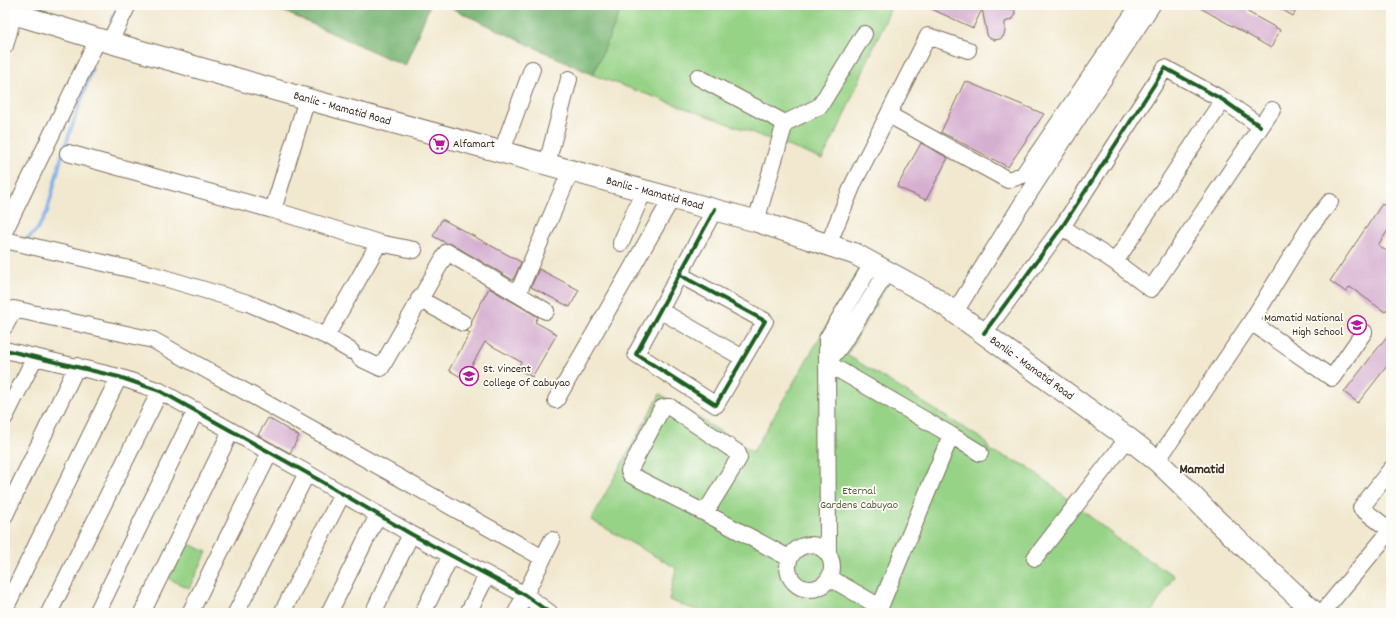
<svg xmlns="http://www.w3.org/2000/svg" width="1396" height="618" font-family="Dekko,sans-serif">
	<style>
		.green { fill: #97d387; stroke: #697e52 }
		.forest { fill: #79b574; stroke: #5a7049 }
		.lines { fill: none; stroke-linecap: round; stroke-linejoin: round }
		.stream { stroke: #7eade8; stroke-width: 3.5 }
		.building { fill: #d5aed0 }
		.minor-casing { stroke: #7b6c5c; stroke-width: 18 }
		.major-casing { stroke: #7b6c5c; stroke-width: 23 }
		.minor { stroke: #fff; stroke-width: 16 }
		.major { stroke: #fff; stroke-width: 21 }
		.cycleway-casing { stroke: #fdfcf7; stroke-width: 6 }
		.cycleway { stroke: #1b5e20; stroke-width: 4 }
		.labels { text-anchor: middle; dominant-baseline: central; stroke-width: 3.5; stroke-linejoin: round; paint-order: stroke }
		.street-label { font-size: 12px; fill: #3b2a1e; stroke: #fdfcf7 }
		.poi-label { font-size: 12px; fill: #3b2a1e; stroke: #fdfcf7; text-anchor: start }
		.park-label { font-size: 12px; fill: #575d3e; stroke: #fdfcf7 }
		.quarter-label { font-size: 14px; font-weight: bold; fill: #3b2a1e; stroke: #fdfcf7 }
	</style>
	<rect width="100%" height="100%" fill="#fdfcf7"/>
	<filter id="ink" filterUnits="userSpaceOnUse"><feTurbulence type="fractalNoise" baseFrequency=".025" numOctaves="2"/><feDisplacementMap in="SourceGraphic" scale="8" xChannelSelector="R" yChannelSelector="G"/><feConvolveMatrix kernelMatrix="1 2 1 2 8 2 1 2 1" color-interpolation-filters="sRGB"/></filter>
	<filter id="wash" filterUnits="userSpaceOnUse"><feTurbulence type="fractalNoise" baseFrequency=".012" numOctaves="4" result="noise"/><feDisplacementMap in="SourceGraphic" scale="16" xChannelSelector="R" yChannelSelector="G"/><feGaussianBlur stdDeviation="0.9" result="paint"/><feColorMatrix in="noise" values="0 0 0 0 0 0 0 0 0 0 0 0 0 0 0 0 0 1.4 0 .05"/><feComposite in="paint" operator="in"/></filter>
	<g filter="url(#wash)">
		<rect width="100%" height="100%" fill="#f1e8cf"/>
		<!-- green -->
		<path class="green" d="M623,5H892L839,127L822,159L724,122L593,75Z
			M861,267L888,282L847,355L985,441L990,451L1027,466L1123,543L1174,576L1151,613H704L669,600L676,568L591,520L660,394L753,452Z
			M187,543L207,552L189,588L169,579Z"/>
		<!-- forest -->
		<path class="forest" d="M273,5H430L405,66L272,6Z
			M445,5H623L593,75Z"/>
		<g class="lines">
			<!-- stream -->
			<path class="stream" d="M112,19L119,5
				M26,240L37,230L47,212L62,155L92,69"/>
		</g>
		<g id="blocks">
			<!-- building -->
			<path class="building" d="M923,5H1014L1015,13L1013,19L1005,22V32L1003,37L1000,39L994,40L988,37L987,34L982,9L973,28Z
				M1195,5H1235L1280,30L1271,48Z
				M1274,5H1299L1293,16Z
				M965,81L1044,114L1008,167L941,132Z
				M921,143L948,158L926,200L897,187Z
				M1382,204L1391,210V226L1378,245L1391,254V304L1385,312L1350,287L1346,292L1330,281Z
				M442,219L521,262L513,280L452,244L446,243L433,236Z
				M539,269L579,290L570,307L531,287Z
				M489,288L538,317L535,322L557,334L532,377L518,369L521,362L485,342L464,379L449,370L470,333L467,331L471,327L472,320Z
				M1391,331V361L1358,403L1344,392Z
				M268,418L299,436L290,453L258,435Z"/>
		</g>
	</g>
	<g filter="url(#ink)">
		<use href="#blocks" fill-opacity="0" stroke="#7b6c5c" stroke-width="1"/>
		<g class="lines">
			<defs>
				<path id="minor" d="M110,41L128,5
					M5,46L14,13
					M698,77L785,123L756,221
					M889,115L1008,180L1023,175L1139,5
					M785,123L820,106L864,34
					M502,151L532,69
					M68,153L273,210L379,243L414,250
					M547,164L569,79
					M273,210L307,99
					M1062,227L1115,262L1151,289L1272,110
					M5,230L98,39
					M5,240L151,274L248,303L326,336L351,351
					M621,243L644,190
					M828,245L854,182L928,36L968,50
					M1115,262L1223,100
					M680,275L765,321L716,405L636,354L715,209
					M518,293L571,170
					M419,299L463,323
					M661,311L743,358
					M955,312L1020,207L1152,5
					M1251,322L1332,378L1364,332
					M5,326L14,309L153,340L543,558
					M984,333L1062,227L1165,68L1223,100L1260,126
					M326,336L379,243
					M5,350L119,377L160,391L307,473L411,534L525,595L550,613
					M360,358L381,368L447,252L546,311
					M827,363L951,435L880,607L830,578
					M827,363L842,344L887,272
					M556,400L672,198
					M5,417L35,357
					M951,435L980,453
					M1157,461L1251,322L1309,228L1330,202
					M1391,469L1361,508L1391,531
					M705,513L739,458L738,453L670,407H667L662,408L629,471L631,475L705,513L789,558
					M5,515L77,366
					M788 567a22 22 0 1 1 44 0a22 22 0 1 1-44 0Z
					M828,554L827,339L872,264
					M1035,558L1128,438
					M5,609L119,377
					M49,613L160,391
					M97,613L196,410
					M142,613L231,431
					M190,613L270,452
					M236,613L307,473
					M282,613L342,494
					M329,613L378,515
					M373,613L411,534
					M423,613L451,555
					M468,613L487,575
					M516,613L552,540
					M1322,613L1391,530"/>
				<g id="major">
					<path id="s1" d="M5,11L98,39L307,99L756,221L855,254L932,296L1128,438L1157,461L1181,484L1215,519L1315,613"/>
				</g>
			</defs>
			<!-- minor casing -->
			<use href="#minor" class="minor-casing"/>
			<!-- major casing -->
			<use href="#major" class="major-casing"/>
			<!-- minor -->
			<use href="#minor" class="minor"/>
			<!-- major -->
			<use href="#major" class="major"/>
			<defs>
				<path id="cycleway" d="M680,275L765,321L716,405L636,354L715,209
					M984,333L1062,227L1165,68L1223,100L1260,126
					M5,350L119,377L160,391L307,473L411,534L525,595L550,613"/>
			</defs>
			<!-- cycleway casing -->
			<use href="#cycleway" class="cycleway-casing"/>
			<!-- cycleway -->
			<use href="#cycleway" class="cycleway"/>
		</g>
	</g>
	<!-- icons -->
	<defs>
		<symbol id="supermarket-ring" viewBox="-11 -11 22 22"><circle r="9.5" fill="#fdfcf7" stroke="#b5179e" stroke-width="1.5"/><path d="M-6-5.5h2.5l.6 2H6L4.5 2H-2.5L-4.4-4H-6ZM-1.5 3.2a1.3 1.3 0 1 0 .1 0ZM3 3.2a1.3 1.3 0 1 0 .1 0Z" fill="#b5179e"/></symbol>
		<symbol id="school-ring" viewBox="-11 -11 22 22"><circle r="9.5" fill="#fdfcf7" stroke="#b5179e" stroke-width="1.5"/><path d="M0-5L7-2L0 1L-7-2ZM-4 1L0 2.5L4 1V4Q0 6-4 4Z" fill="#b5179e"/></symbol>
		<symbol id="university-ring" viewBox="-11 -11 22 22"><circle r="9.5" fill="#fdfcf7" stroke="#b5179e" stroke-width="1.5"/><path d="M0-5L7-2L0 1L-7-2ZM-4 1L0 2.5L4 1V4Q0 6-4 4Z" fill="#b5179e"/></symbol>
	</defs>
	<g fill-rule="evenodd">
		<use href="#supermarket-ring" x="428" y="133" width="22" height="22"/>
		<use href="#school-ring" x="1346" y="314" width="22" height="22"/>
		<use href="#university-ring" x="458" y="365" width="22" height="22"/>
	</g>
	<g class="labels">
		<!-- street labels -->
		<g class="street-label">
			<text stroke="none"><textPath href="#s1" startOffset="351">Banlic - Mamatid Road</textPath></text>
			<text stroke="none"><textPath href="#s1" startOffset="675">Banlic - Mamatid Road</textPath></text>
			<text stroke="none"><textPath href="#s1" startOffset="1095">Banlic - Mamatid Road</textPath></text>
		</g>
		<!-- poi labels -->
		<g class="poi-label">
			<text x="453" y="144">Alfamart</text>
			<text x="1343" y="318" text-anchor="end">Mamatid National<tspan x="1343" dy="14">High School</tspan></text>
			<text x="483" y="369">St. Vincent<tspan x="483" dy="14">College Of Cabuyao</tspan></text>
		</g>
		<!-- park labels -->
		<g class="park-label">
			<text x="859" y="491">Eternal<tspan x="859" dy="14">Gardens Cabuyao</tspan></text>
		</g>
		<!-- quarter labels -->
		<g class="quarter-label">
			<text x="1202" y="470">Mamatid</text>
		</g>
	</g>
	<!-- margin -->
	<rect width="1396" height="618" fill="none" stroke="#fdfcf7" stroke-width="20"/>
</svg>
